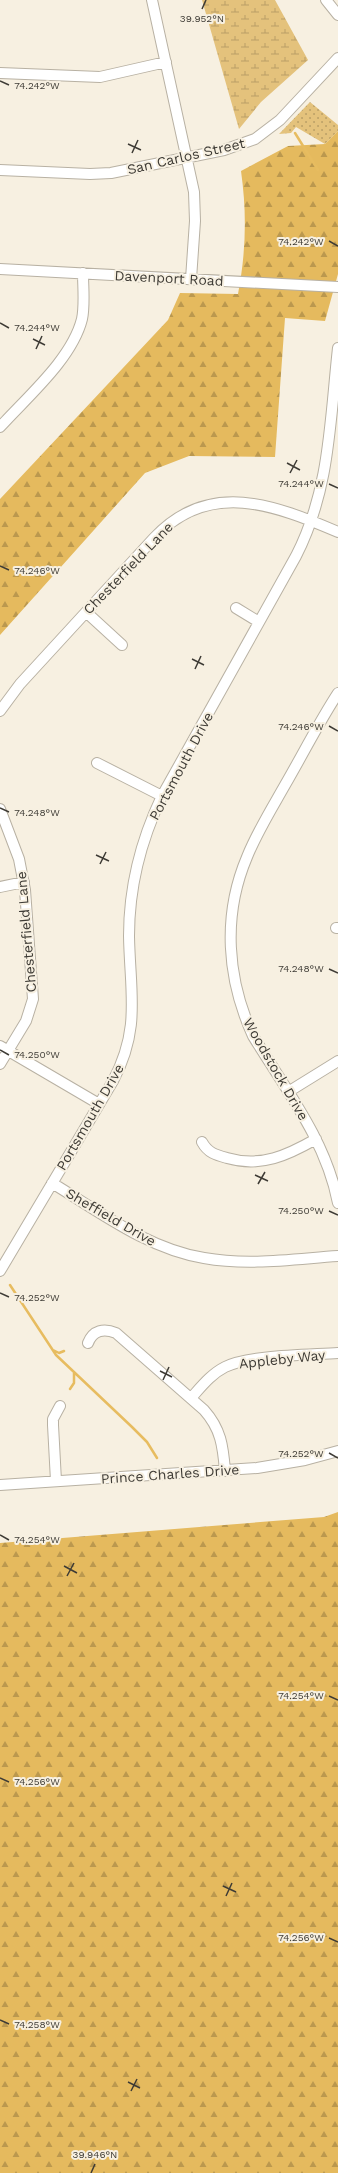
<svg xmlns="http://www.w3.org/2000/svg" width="338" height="2173" font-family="'Work Sans',sans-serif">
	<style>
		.grass { fill: url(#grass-dots) }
		.forest { fill: url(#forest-firs) }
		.wetland { fill: url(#wetland-marsh) }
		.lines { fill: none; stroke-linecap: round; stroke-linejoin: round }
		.stream { stroke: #e7bc60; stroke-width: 2.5 }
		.minor-casing { stroke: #b8b1a3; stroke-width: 12 }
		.minor { stroke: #fff; stroke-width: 10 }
		.ticks { fill: none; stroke: #3e3b35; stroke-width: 1.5 }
		.labels { text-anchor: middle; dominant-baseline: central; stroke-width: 4; stroke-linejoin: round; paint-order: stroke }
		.street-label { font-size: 14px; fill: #3e3b35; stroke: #f7f0e1 }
		.ticks-label { font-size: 10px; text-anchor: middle; fill: #3e3b35; stroke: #f7f0e1; stroke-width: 4; stroke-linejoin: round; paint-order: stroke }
	</style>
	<defs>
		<pattern id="grass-dots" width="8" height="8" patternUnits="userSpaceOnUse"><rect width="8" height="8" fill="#e4c27c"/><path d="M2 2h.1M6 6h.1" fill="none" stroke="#ba9f66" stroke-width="1.8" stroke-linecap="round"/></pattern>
		<pattern id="forest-firs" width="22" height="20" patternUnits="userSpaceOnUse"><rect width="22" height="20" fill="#e5ba5e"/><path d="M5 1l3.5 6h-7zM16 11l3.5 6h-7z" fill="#bb984e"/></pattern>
		<pattern id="wetland-marsh" width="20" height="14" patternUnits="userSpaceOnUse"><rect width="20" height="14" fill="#e4c27c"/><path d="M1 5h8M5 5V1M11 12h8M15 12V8" fill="none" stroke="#ba9f66"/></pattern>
	</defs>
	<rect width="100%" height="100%" fill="#f7f0e1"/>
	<!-- grass -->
	<path class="grass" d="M310,102L338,125V131L325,144L296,127L291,133L279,134Z"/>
	<!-- forest -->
	<path class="forest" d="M338,131V274L325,321L285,318L275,457L189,456L145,473L0,635V499L168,320L180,293L238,294C246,252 247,213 241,171L288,146L325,144Z
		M338,1512V2173H0V1543L324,1517Z"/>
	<!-- wetland -->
	<path class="wetland" d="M202,0H275L308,60L261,102L239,129Z"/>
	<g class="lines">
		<!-- stream -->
		<path class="stream" d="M295,133L318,170
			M10,1285L56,1355L132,1427L147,1442L157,1458
			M53,1350L59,1353L64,1351
			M70,1389L74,1383V1373"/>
		<defs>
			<path id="minor" d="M152,0L194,192L195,221L191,279
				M326,0L338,15
				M0,73L100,77L166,62
				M0,170L90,174L111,173L224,150L255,139L280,120L338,58
				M0,269L338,287
				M0,427C27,397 72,359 82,319C85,305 83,287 83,273
				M236,608L259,622
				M86,612L122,645
				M338,693C319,722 303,754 285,785C272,808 257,832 247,857C222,916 227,979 253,1036C286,1090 326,1140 338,1203
				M0,711L20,684L154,538C209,479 275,505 338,532
				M97,763L162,796
				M0,809L19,859L25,890L33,999L26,1021L0,1064
				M0,887L24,882
				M336,928H338
				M0,1046L99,1104
				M288,1092L338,1061
				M202,1142C208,1153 216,1155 227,1158C261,1168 288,1155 316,1139
				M52,1183C100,1212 148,1249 204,1258C249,1266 294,1259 338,1256
				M0,1271L113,1081C141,1028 130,993 129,936C129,887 141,840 162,796L296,556C330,490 330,420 338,348
				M88,1343C93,1330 104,1328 116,1333L204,1410C221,1429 223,1446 225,1471
				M191,1398C201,1387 211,1374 225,1367C249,1355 309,1355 338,1353
				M56,1481L53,1425V1419L60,1406
				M0,1485L257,1468L305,1460L338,1451"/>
		</defs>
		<!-- minor casing -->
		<use href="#minor" class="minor-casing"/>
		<!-- minor -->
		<use href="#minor" class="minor"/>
	</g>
	<!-- ticks -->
	<path class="ticks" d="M202,9L206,0M0,81L9,85M128,144L141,150M132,153L138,140M329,241L338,246M0,323L9,328M33,339L45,345M36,349L42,336M287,463L300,470M290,473L297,460M329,484L338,488M0,566L9,570M192,659L204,665M195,669L201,656M329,726L338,731M0,808L9,812M96,855L109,861M100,864L106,852M329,969L338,973M0,1050L9,1055M255,1175L268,1181M258,1184L265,1172M329,1211L338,1215M0,1293L9,1297M160,1371L172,1377M163,1380L169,1367M329,1453L338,1458M0,1535L9,1540M64,1566L77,1573M67,1576L74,1563M329,1696L338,1700M0,1778L9,1782M223,1886L236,1892M226,1896L232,1883M329,1938L338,1942M0,2020L9,2024M128,2082L140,2088M131,2091L137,2079M91,2173L95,2164"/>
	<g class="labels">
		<!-- street labels -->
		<g class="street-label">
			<text transform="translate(186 156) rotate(-13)">San Carlos Street</text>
			<text transform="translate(169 278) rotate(3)">Davenport Road</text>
			<text transform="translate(128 568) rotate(-46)">Chesterfield Lane</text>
			<text transform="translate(181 766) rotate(-62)">Portsmouth Drive</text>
			<text transform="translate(26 932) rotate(-95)">Chesterfield Lane</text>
			<text transform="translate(276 1069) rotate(60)">Woodstock Drive</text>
			<text transform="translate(90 1117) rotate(-60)">Portsmouth Drive</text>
			<text transform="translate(111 1217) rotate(30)">Sheffield Drive</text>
			<text transform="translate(282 1359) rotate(-6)">Appleby Way</text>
			<text transform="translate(170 1474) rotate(-4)">Prince Charles Drive</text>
		</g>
	</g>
	<g class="ticks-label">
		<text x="202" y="22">39.952°N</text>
		<text x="37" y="89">74.242°W</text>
		<text x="301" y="245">74.242°W</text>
		<text x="37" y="331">74.244°W</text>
		<text x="301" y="487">74.244°W</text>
		<text x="37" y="574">74.246°W</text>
		<text x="301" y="730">74.246°W</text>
		<text x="37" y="816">74.248°W</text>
		<text x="301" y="972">74.248°W</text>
		<text x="37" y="1058">74.250°W</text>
		<text x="301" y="1214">74.250°W</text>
		<text x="37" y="1301">74.252°W</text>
		<text x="301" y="1457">74.252°W</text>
		<text x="37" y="1543">74.254°W</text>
		<text x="301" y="1699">74.254°W</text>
		<text x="37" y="1785">74.256°W</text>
		<text x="301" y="1941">74.256°W</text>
		<text x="37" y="2028">74.258°W</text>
		<text x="95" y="2158">39.946°N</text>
	</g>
</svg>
